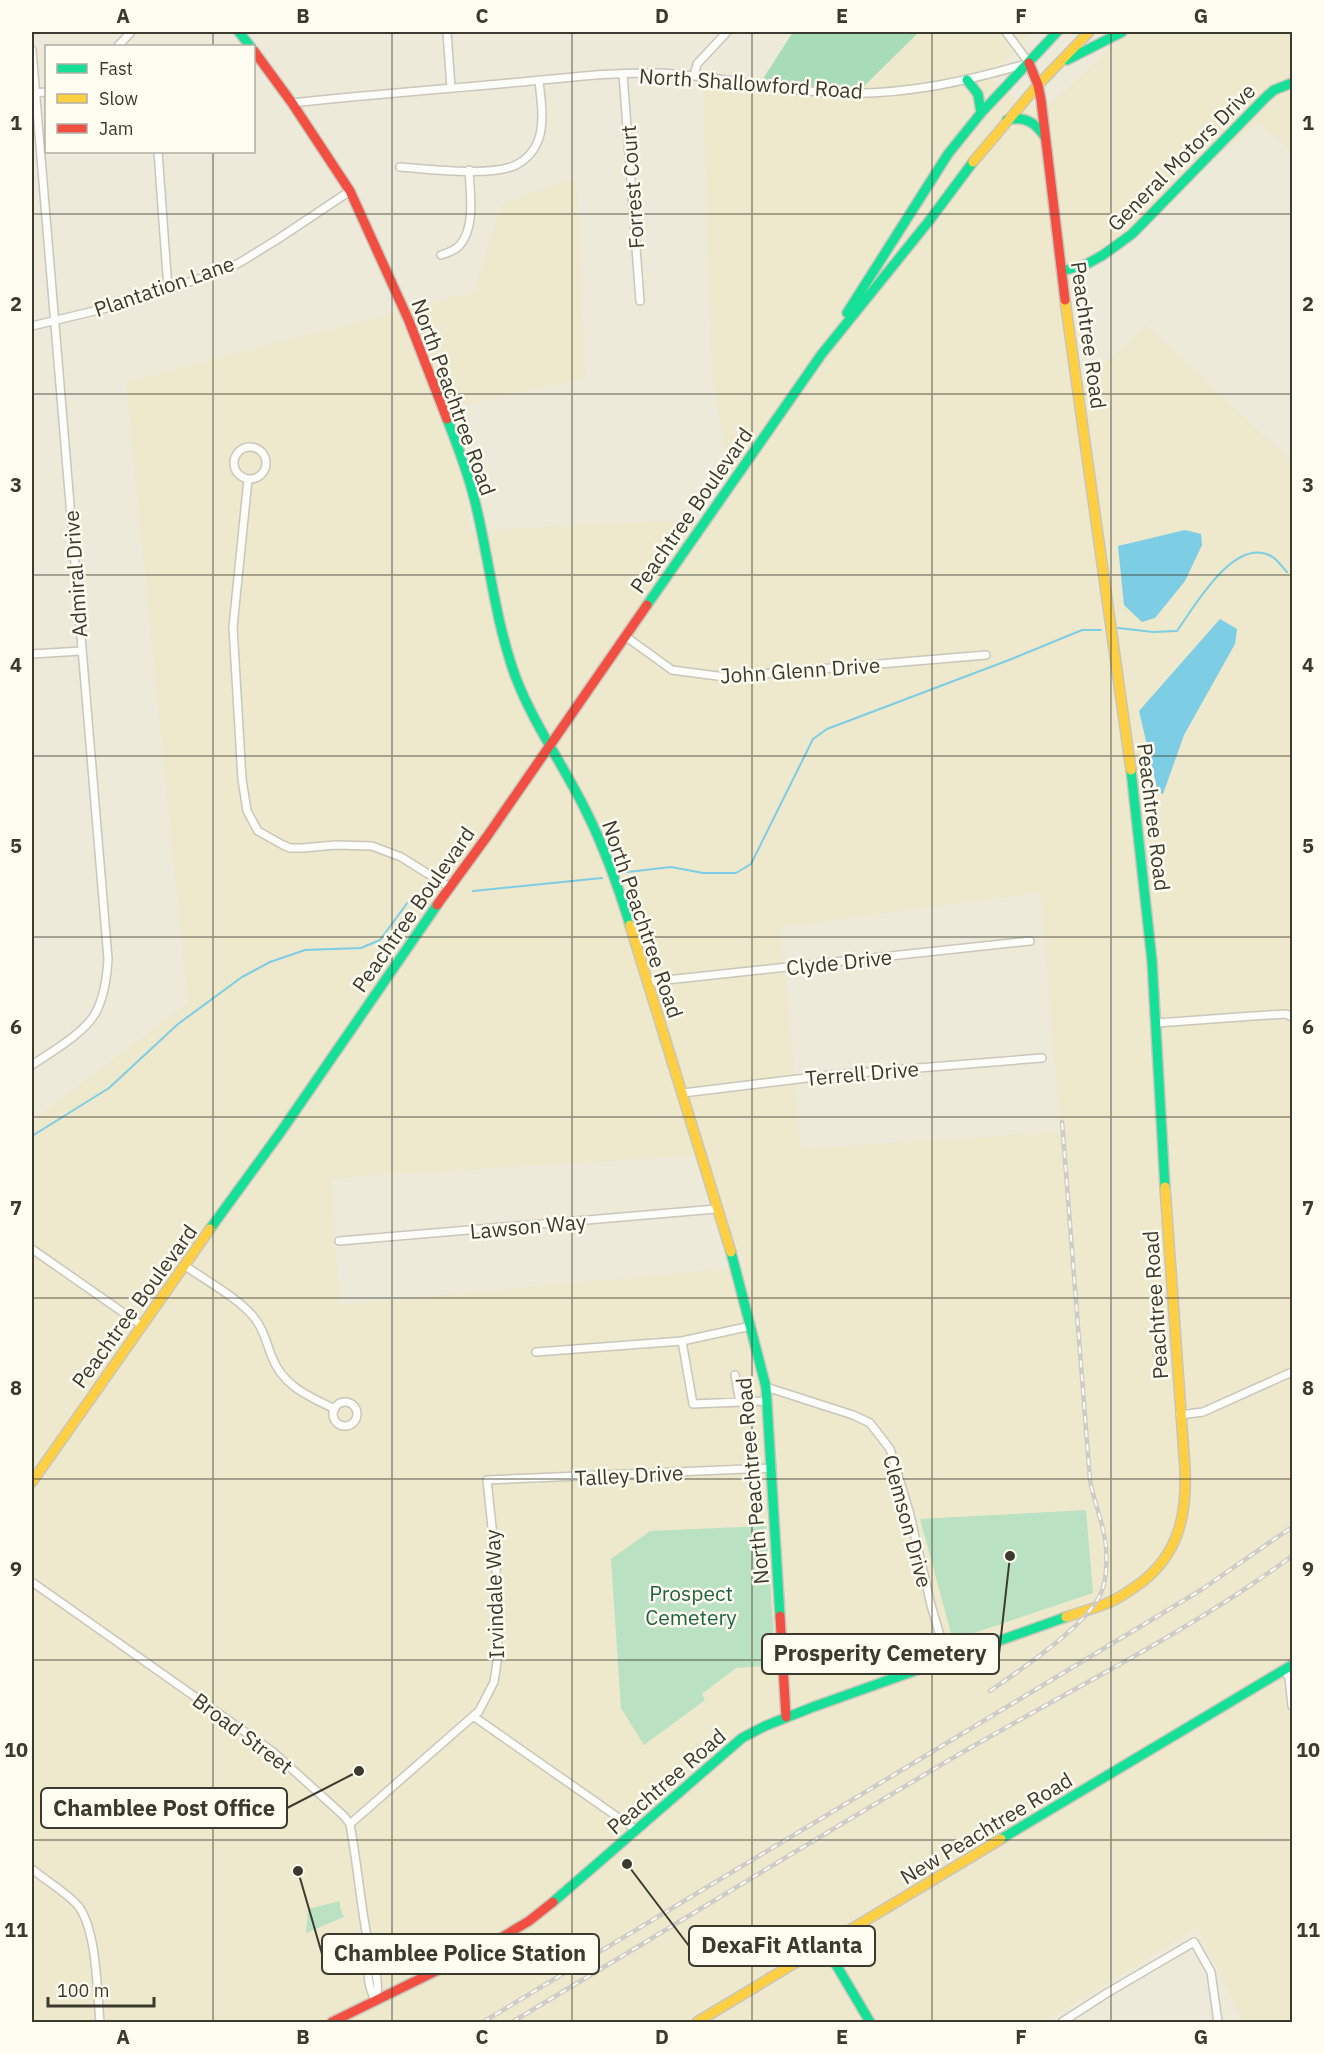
<svg xmlns="http://www.w3.org/2000/svg" width="1324" height="2054" font-family="'IBM Plex Sans',sans-serif">
	<style>
		.built { fill: #eee8cc; fill-rule: evenodd }
		.green { fill: #bbe1c3 }
		.forest { fill: #a8dbb7 }
		.water { fill: #7dcde4 }
		.lines { fill: none; stroke-linecap: round; stroke-linejoin: round }
		.stream { stroke: #7dcde4; stroke-width: 2 }
		.street-casing { stroke: #c9c6ba; stroke-width: 10 }
		.fast-casing { stroke: #c9c6ba; stroke-width: 12 }
		.slow-casing { stroke: #c9c6ba; stroke-width: 12 }
		.jam-casing { stroke: #c9c6ba; stroke-width: 12 }
		.street { stroke: #fcfcf9; stroke-width: 7 }
		.fast { stroke: #16e098; stroke-width: 9 }
		.slow { stroke: #ffcf43; stroke-width: 9 }
		.jam { stroke: #f24e42; stroke-width: 9 }
		.rail-casing { stroke: #cdccc7; stroke-width: 4.5 }
		.rail { stroke: #fffcf1; stroke-width: 2; stroke-dasharray: 7; stroke-linecap: butt }
		.grid { fill: none; stroke: #3c3a2e; stroke-width: 1.5; stroke-opacity: 0.55 }
		.labels { text-anchor: middle; dominant-baseline: central; stroke-width: 5; stroke-linejoin: round; paint-order: stroke }
		.street-label { font-size: 21px; fill: #3c3a2e; stroke: #fffcf1 }
		.park-label { font-size: 21px; fill: #1d6342; stroke: #fffcf1 }
		.leader { fill: none; stroke: #3c3a2e; stroke-width: 2 }
		.callout-dot { fill: #3c3a2e; stroke: #fffcf1; stroke-width: 2 }
		.callout { fill: #fffcf1; stroke: #3c3a2e; stroke-width: 2 }
		.callout-label { font-size: 22px; text-anchor: middle; font-weight: bold; fill: #3c3a2e }
		.neatline { fill: none; stroke: #3c3a2e; stroke-width: 2 }
		.grid-label { font-size: 20px; text-anchor: middle; font-weight: bold; fill: #3c3a2e }
	</style>
	<rect width="100%" height="100%" fill="#eeeada"/>
	<!-- built -->
	<path class="built" d="M919,32H1032L990,78L1020,103L1045,109L1128,32H1292V151L1258,122L1068,284L1081,386L1146,325L1292,462V2022H1243L1197,1928L1044,2022H32V1121L188,1003L126,382L474,292L503,203L576,179L585,378L436,411L462,468L471,531L705,519L730,480L712,370L703,84L852,98ZM1041,892L1061,1132L801,1149L780,927ZM705,1155L745,1267L339,1305L332,1178ZM766,1526L736,1667L702,1695L705,1700L644,1744Z"/>
	<!-- green -->
	<path class="green" d="M1086,1510L1093,1593L953,1640L920,1519Z
		M766,1526L776,1665L736,1668L702,1694L705,1700L644,1745L621,1708L611,1559L650,1531Z
		M340,1901V1908L344,1917L306,1933L308,1909Z"/>
	<!-- forest -->
	<path class="forest" d="M793,32H919L852,98L757,88Z"/>
	<!-- water -->
	<path class="water" d="M1185,530L1201,534L1202,545L1185,581L1155,618L1142,622L1124,605L1118,546Z
		M1220,619L1237,629L1235,644L1184,735L1163,794L1158,792L1139,711Z"/>
	<g class="lines">
		<!-- stream -->
		<path class="stream" d="M1118,628L1153,632L1177,631C1194,607 1234,536 1271,556C1277,559 1282,567 1287,572
			M619,873L671,867L703,873H736L751,864L813,739L827,729L1009,660L1082,630H1101
			M473,891L602,878
			M32,1136L109,1088L178,1024L242,977L270,962L305,950L361,948L380,940L408,902L421,898"/>
		<defs>
			<path id="street" d="M447,32L451,88
				M118,46L131,32
				M32,50L108,959C107,977 104,998 95,1014C83,1034 51,1052 32,1065
				M623,74L640,301
				M694,76L697,64L727,32
				M32,93L46,92
				M292,103C368,95 445,89 522,82C566,78 612,72 657,73C719,75 780,92 842,93C906,95 968,81 1029,63L1006,32
				M158,152L168,289
				M400,167C428,169 492,177 516,165C526,160 534,151 538,141C545,123 541,100 539,81
				M441,255C447,253 454,251 459,246C476,228 470,193 469,170
				M32,326L119,305L211,275L239,263L278,239L350,191
				M234 463a16 16 0 1 1 32 0a16 16 0 1 1-32 0Z
				M248,479L233,627L242,779L247,811L258,831L283,845L290,848H303L335,845L372,846L401,857L449,887
				M625,636L672,670L725,677L986,655
				M32,654L81,651
				M648,982L1030,941
				M1157,1023L1253,1016L1286,1014L1292,1017
				M683,1093L831,1075L1042,1058
				M339,1241L716,1209
				M32,1249L141,1325
				M184,1265C205,1280 235,1296 252,1315C263,1327 266,1342 272,1357C283,1386 308,1396 335,1409
				M682,1341L693,1404L767,1401
				M536,1352L682,1341L751,1326
				M735,1375L740,1402
				M766,1387L853,1415L870,1423L890,1449L909,1511L931,1605L947,1660
				M333 1414a12 12 0 1 1 24 0a12 12 0 1 1-24 0Z
				M1180,1415L1203,1412L1292,1372
				M32,1582L272,1751L344,1816L350,1824L352,1836C358,1871 361,1907 368,1942C372,1961 381,1980 376,2000
				M1284,1670L1289,1678L1292,1706
				M473,1716L636,1830
				M350,1824L479,1711L494,1682L498,1656L496,1565L487,1480L772,1468
				M32,1869C45,1880 69,1894 79,1907C97,1932 97,1992 100,2022
				M368,1951C368,1967 366,1987 376,2000
				M1062,2022L1107,1993L1194,1942L1211,1972L1218,2022"/>
			<path id="fast" d="M239,32L250,46
				M1067,60L1122,32
				M967,80L978,94L981,113
				M1007,120C1025,116 1035,122 1045,137
				M1062,271L1085,265L1103,255L1132,234L1266,97L1274,90L1292,83
				M847,313L948,154L981,113L1057,32
				M447,419C459,449 470,478 477,510C490,566 496,624 516,678C534,725 564,766 586,811C604,847 618,886 630,925
				M647,605L821,355L929,221L973,162
				M1131,770L1152,961L1165,1187
				M210,1229L280,1133L437,905
				M731,1252L766,1387L780,1616
				M1001,1839L1292,1665
				M553,1902L742,1738L765,1726L813,1707L1066,1617
				M825,1946L870,2022"/>
			<path id="slow" d="M973,162L1038,85L1089,32
				M1065,300L1131,770
				M630,925L731,1252
				M32,1482L210,1229
				M1066,1617C1081,1612 1096,1608 1110,1602C1122,1597 1132,1589 1142,1582C1179,1553 1187,1514 1185,1469L1165,1187
				M697,2022L1001,1839"/>
			<path id="jam" d="M254,51L292,103L350,191L409,321L447,419
				M1029,63L1038,85L1041,100L1065,300
				M437,905L488,835L647,605
				M780,1616L786,1717
				M332,2022L489,1945L529,1921L553,1902"/>
		</defs>
		<!-- street casing -->
		<use href="#street" class="street-casing"/>
		<!-- fast casing -->
		<use href="#fast" class="fast-casing"/>
		<!-- slow casing -->
		<use href="#slow" class="slow-casing"/>
		<!-- jam casing -->
		<use href="#jam" class="jam-casing"/>
		<!-- street -->
		<use href="#street" class="street"/>
		<!-- fast -->
		<use href="#fast" class="fast"/>
		<!-- slow -->
		<use href="#slow" class="slow"/>
		<!-- jam -->
		<use href="#jam" class="jam"/>
		<defs>
			<path id="rail" d="M990,1691C1020,1670 1082,1629 1099,1597C1107,1583 1107,1563 1106,1547C1104,1524 1094,1503 1090,1480L1062,1122
				M483,2022L1201,1590L1292,1527
				M512,2022C662,1933 811,1841 963,1752C1073,1688 1189,1632 1292,1556"/>
		</defs>
		<!-- rail casing -->
		<use href="#rail" class="rail-casing"/>
		<!-- rail -->
		<use href="#rail" class="rail"/>
	</g>
	<!-- grid -->
	<path class="grid" d="M213,32V46M392,32V2022M572,32V2022M752,32V2022M932,32V2022M1111,32V2022M213,152V2022M32,214H1292M32,394H1292M32,575H1292M32,756H1292M32,937H1292M32,1117H1292M32,1298H1292M32,1479H1292M32,1660H1292M32,1840H1292"/>
	<g class="labels">
		<!-- street labels -->
		<g class="street-label">
			<text transform="translate(751 83) rotate(4)">North Shallowford Road</text>
			<text transform="translate(1181 157) rotate(-45)">General Motors Drive</text>
			<text transform="translate(632 187) rotate(-94)">Forrest Court</text>
			<text transform="translate(164 286) rotate(-19)">Plantation Lane</text>
			<text transform="translate(1089 335) rotate(82)">Peachtree Road</text>
			<text transform="translate(454 397) rotate(70)">North Peachtree Road</text>
			<text transform="translate(691 510) rotate(-55)">Peachtree Boulevard</text>
			<text transform="translate(75 574) rotate(-94)">Admiral Drive</text>
			<text transform="translate(800 670) rotate(-4)">John Glenn Drive</text>
			<text transform="translate(1154 817) rotate(83)">Peachtree Road</text>
			<text transform="translate(413 909) rotate(-55)">Peachtree Boulevard</text>
			<text transform="translate(643 919) rotate(71)">North Peachtree Road</text>
			<text transform="translate(839 962) rotate(-6)">Clyde Drive</text>
			<text transform="translate(862 1073) rotate(-5)">Terrell Drive</text>
			<text transform="translate(528 1226) rotate(-5)">Lawson Way</text>
			<text transform="translate(1155 1305) rotate(-94)">Peachtree Road</text>
			<text transform="translate(134 1306) rotate(-54)">Peachtree Boulevard</text>
			<text transform="translate(629 1475) rotate(-3)">Talley Drive</text>
			<text transform="translate(752 1481) rotate(-95)">North Peachtree Road</text>
			<text transform="translate(908 1521) rotate(75)">Clemson Drive</text>
			<text transform="translate(494 1594) rotate(-92)">Irvindale Way</text>
			<text transform="translate(243 1733) rotate(37)">Broad Street</text>
			<text transform="translate(666 1781) rotate(-41)">Peachtree Road</text>
			<text transform="translate(986 1828) rotate(-31)">New Peachtree Road</text>
		</g>
		<!-- park labels -->
		<g class="park-label">
			<text x="691" y="1593">Prospect<tspan x="691" dy="24">Cemetery</tspan></text>
		</g>
	</g>
	<!-- callouts -->
	<path class="leader" d="M1010 1556L999 1654M359 1771L287 1808M627 1864L689 1946M298 1871L322 1954"/>
	<g class="callout-dot">
		<circle cx="1010" cy="1556" r="6"/>
		<circle cx="359" cy="1771" r="6"/>
		<circle cx="627" cy="1864" r="6"/>
		<circle cx="298" cy="1871" r="6"/>
	</g>
	<g class="callout">
		<rect x="762" y="1634" width="237" height="40" rx="6"/>
		<rect x="41" y="1788" width="246" height="40" rx="6"/>
		<rect x="689" y="1926" width="186" height="40" rx="6"/>
		<rect x="322" y="1934" width="277" height="40" rx="6"/>
	</g>
	<g class="callout-label">
		<text x="880" y="1661">Prosperity Cemetery</text>
		<text x="164" y="1816">Chamblee Post Office</text>
		<text x="782" y="1953">DexaFit Atlanta</text>
		<text x="460" y="1961">Chamblee Police Station</text>
	</g>
	<!-- border -->
	<rect width="1324" height="2054" fill="none" stroke="#fffcf1" stroke-width="66"/>
	<!-- legend -->
	<rect x="45" y="45" width="210" height="108" fill="#fffcf1" stroke="#b1aea3" stroke-width="1.5"/>
	<rect x="57" y="64" width="30" height="9" fill="#16e098" stroke="#b1aea3" stroke-width="1.5"/>
	<text x="99" y="75" font-size="18" fill="#3c3a2e">Fast</text>
	<rect x="57" y="94" width="30" height="9" fill="#ffcf43" stroke="#b1aea3" stroke-width="1.5"/>
	<text x="99" y="105" font-size="18" fill="#3c3a2e">Slow</text>
	<rect x="57" y="124" width="30" height="9" fill="#f24e42" stroke="#b1aea3" stroke-width="1.5"/>
	<text x="99" y="135" font-size="18" fill="#3c3a2e">Jam</text>
	<!-- scale -->
	<path d="M48 1997v9h106v-9" fill="none" stroke="#3c3a2e" stroke-width="3"/>
	<text x="57" y="1997" font-size="18" fill="#3c3a2e" stroke="#fffcf1" stroke-width="4.5" paint-order="stroke">100 m</text>
	<rect x="33" y="33" width="1258" height="1988" class="neatline"/>
	<g class="grid-label">
		<text x="123" y="23">A</text>
		<text x="303" y="23">B</text>
		<text x="482" y="23">C</text>
		<text x="662" y="23">D</text>
		<text x="842" y="23">E</text>
		<text x="1021" y="23">F</text>
		<text x="1201" y="23">G</text>
		<text x="16" y="130">1</text>
		<text x="1308" y="130">1</text>
		<text x="16" y="311">2</text>
		<text x="1308" y="311">2</text>
		<text x="16" y="492">3</text>
		<text x="1308" y="492">3</text>
		<text x="16" y="672">4</text>
		<text x="1308" y="672">4</text>
		<text x="16" y="853">5</text>
		<text x="1308" y="853">5</text>
		<text x="16" y="1034">6</text>
		<text x="1308" y="1034">6</text>
		<text x="16" y="1215">7</text>
		<text x="1308" y="1215">7</text>
		<text x="16" y="1395">8</text>
		<text x="1308" y="1395">8</text>
		<text x="16" y="1576">9</text>
		<text x="1308" y="1576">9</text>
		<text x="16" y="1757">10</text>
		<text x="1308" y="1757">10</text>
		<text x="16" y="1937">11</text>
		<text x="1308" y="1937">11</text>
		<text x="123" y="2044">A</text>
		<text x="303" y="2044">B</text>
		<text x="482" y="2044">C</text>
		<text x="662" y="2044">D</text>
		<text x="842" y="2044">E</text>
		<text x="1021" y="2044">F</text>
		<text x="1201" y="2044">G</text>
	</g>
</svg>
